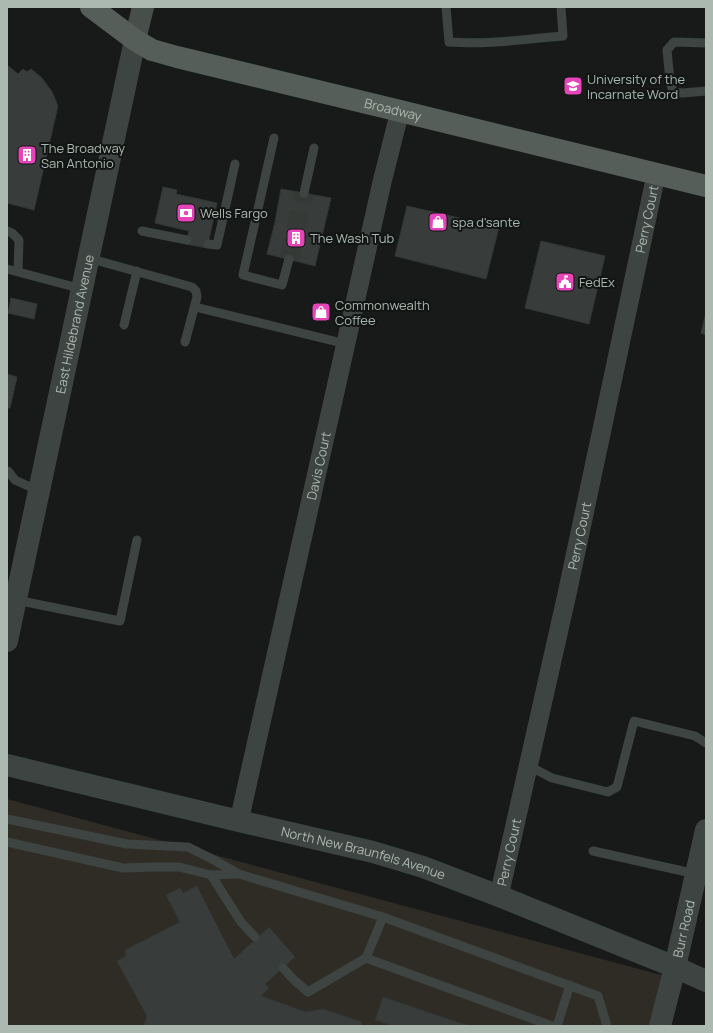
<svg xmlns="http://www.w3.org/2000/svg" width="713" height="1033" font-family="Manrope,sans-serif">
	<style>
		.green { fill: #2f2c26 }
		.building { fill: #383c3a; stroke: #323635 }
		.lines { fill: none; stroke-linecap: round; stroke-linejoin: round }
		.minor-tunnel { stroke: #353a37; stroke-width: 19; stroke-dasharray: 19 10; stroke-linecap: butt }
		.service { stroke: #3e4441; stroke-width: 9 }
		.minor { stroke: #3e4441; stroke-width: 19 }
		.tertiary { stroke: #3e4441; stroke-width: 22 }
		.secondary { stroke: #484f4a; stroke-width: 22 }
		.primary { stroke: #565e59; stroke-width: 22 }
		.labels { text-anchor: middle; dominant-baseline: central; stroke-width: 4; stroke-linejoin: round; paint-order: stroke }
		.poi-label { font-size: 13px; fill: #abb9b0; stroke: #131514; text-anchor: start }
		.street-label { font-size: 13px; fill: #abb9b0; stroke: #131514 }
	</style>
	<rect width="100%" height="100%" fill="#181a19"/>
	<!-- green -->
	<path class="green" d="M7,799L665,976L653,1026H7Z"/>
	<!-- building -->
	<path class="building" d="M7,65L18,74L23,69L27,72L31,69L42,78L52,92L58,106L34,210L7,203Z
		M163,187L177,190L176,194L217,203L207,248L186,244L189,231L155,223Z
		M281,189L331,198L315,266L267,254L275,222Z
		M407,206L499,227L486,279L395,256Z
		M541,241L605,256L589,324L525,308Z
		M11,298L37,304L34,319L8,313Z
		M706,313V335L701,333Z
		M7,374L17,377L10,408H7Z
		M197,886L234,959L269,927L295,957L265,984L269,988L261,996L306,1012L323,1009L362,1022L361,1026H144V1025L147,1016L117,961L126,956L125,950L180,922L166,895L180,888L183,893Z
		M383,997L469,1026H394L375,1020Z"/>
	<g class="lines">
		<!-- minor-tunnel -->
		<path class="minor-tunnel" d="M289,259L304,193"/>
		<!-- service -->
		<path class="service" d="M446,7L449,42C487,45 525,39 563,36L561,7
			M706,43L674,42L667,50L670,81L673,92L683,93L706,91
			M274,138L243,275L282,285L289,259
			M304,193L314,148
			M7,231L12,233L19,240L18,272
			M142,231L187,240
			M208,244L217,245L235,164
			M88,258L192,287L196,291L197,297L185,342
			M7,269L82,289
			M195,307L346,344
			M124,325L137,271
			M7,471H8L15,480L39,491
			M16,600L120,621L137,540
			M529,766L552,778L608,792L617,787L634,721L695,736L706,743
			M7,819L127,844L188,847L212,859L239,874L383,917L598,996L607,1026
			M7,842L123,868L154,867H179L211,875L237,874
			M593,851L696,874
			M211,875L241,922L255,937
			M366,958L552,1026
			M283,968L294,980L308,992L366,958L383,917
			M557,1026L570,985"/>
		<!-- minor -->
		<g class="minor">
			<path id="s1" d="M239,821L382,182L400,111"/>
			<path id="s2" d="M499,896L567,594L656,175"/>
		</g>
		<!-- tertiary -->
		<g class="tertiary">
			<path id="s3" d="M7,641L135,40"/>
			<path id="s4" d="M7,765L239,821L373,852L423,867L499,896L675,967L706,981"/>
			<path id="s5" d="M660,1026L675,967L706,830"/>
		</g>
		<!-- secondary -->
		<path class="secondary" d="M135,40L143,7"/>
		<!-- primary -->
		<path class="primary" id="s6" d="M91,7L135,40L152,50L177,57L400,111L706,186"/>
	</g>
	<!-- icons -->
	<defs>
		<symbol id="university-square" viewBox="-11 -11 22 22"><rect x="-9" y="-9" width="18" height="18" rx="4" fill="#e645b9" stroke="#131514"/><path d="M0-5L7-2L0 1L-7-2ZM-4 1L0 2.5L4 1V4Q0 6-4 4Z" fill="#fff"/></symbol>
		<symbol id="building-square" viewBox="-11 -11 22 22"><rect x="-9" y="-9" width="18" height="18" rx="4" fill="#e645b9" stroke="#131514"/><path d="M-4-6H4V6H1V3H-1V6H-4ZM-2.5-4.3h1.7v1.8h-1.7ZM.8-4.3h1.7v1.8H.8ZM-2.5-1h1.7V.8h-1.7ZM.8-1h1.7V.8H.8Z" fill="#fff"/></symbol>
		<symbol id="bank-square" viewBox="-11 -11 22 22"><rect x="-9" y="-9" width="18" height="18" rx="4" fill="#e645b9" stroke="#131514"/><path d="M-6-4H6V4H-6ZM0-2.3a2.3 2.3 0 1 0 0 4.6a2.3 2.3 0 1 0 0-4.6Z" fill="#fff"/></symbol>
		<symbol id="shop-square" viewBox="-11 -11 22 22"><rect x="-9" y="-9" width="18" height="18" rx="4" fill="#e645b9" stroke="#131514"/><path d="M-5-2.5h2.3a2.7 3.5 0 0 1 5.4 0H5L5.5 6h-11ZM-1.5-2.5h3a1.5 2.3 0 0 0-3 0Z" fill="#fff"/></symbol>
		<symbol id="civic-square" viewBox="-11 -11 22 22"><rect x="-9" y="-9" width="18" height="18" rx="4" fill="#e645b9" stroke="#131514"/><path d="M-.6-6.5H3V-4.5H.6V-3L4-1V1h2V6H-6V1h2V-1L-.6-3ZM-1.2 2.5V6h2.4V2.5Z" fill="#fff"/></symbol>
	</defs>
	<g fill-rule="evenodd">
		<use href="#university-square" x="562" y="75" width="22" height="22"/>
		<use href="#building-square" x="16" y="144" width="22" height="22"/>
		<use href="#bank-square" x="175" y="202" width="22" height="22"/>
		<use href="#shop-square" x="427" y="211" width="22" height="22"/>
		<use href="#building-square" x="285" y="227" width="22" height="22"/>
		<use href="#civic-square" x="554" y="271" width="22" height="22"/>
		<use href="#shop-square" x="310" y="301" width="22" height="22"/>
	</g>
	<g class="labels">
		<!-- poi labels -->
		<g class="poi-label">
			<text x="587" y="79">University of the<tspan x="587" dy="15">Incarnate Word</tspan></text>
			<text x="41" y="148">The Broadway<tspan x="41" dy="15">San Antonio</tspan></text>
			<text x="200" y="213">Wells Fargo</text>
			<text x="452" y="222">spa d'sante</text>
			<text x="310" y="238">The Wash Tub</text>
			<text x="579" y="282">FedEx</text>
			<text x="335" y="305">Commonwealth<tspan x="335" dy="15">Coffee</tspan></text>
		</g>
		<!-- street labels -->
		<g class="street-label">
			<text stroke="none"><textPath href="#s6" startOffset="323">Broadway</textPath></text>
			<text stroke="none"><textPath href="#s2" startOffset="693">Perry Court</textPath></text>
			<text stroke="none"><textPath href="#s3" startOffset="324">East Hildebrand Avenue</textPath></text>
			<text stroke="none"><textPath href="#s1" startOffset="364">Davis Court</textPath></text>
			<text stroke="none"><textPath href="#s2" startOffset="369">Perry Court</textPath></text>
			<text stroke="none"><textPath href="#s2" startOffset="45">Perry Court</textPath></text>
			<text stroke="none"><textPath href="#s4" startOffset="367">North New Braunfels Avenue</textPath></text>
			<text stroke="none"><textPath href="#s5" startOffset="100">Burr Road</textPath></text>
		</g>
	</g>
	<!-- border -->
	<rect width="713" height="1033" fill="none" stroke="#abb9b0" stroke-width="16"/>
</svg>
